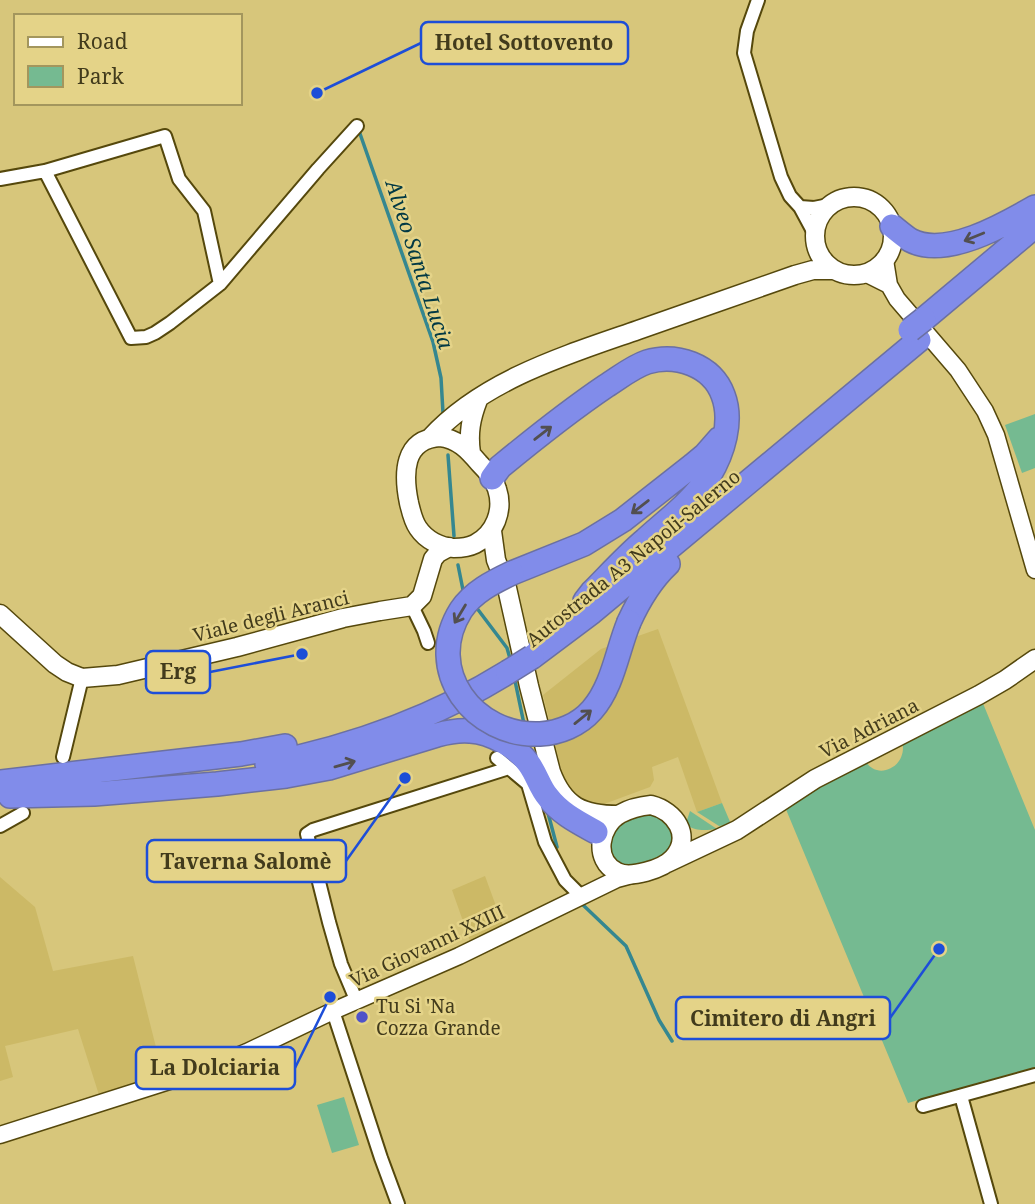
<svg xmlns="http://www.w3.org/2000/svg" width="1035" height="1204" font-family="'Noto Serif',serif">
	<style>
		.built { fill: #ccb966 }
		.green { fill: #75ba91 }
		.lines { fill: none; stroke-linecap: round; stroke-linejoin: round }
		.stream { stroke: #358790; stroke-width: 3.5 }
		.minor-casing { stroke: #55480c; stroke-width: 16 }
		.tertiary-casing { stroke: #55480c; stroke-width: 19 }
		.secondary-casing { stroke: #55480c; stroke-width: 21 }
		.motorway-casing { stroke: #6b70a2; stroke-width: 26 }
		.minor { stroke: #fff; stroke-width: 12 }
		.tertiary { stroke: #fff; stroke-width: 16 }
		.secondary { stroke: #fff; stroke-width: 18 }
		.motorway { stroke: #818cea; stroke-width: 23 }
		.motorway-bridge-casing { stroke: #6b70a2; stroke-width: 26; stroke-linecap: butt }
		.motorway-bridge { stroke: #818cea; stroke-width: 23 }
		.oneway { stroke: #524f50 }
		.poi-dot { fill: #4f53c9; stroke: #e4d388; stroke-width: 2.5 }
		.labels { text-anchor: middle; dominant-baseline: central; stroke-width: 5; stroke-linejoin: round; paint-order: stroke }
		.street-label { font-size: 19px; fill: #423b1c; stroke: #e4d388 }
		.poi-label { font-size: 19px; fill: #423b1c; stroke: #e4d388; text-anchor: start }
		.water-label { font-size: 21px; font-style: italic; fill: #023944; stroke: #e4d388 }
		.leader { fill: none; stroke: #1d4ed8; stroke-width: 2.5 }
		.callout-dot { fill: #1d4ed8; stroke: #e4d388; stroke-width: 2.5 }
		.callout { fill: #e4d388; stroke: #1d4ed8; stroke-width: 2.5 }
		.callout-label { font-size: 21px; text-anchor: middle; font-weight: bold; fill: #423b1c }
	</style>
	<rect width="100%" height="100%" fill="#d7c67b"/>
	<!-- built -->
	<path class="built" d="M658,629L722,803L697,812L678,757L652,767L654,780L650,787L596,807L575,795L568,788L564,780L543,695L601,649Z
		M485,876L503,925L470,941L452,890Z
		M0,877L35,907L53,971L133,956L163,1075L99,1095L78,1029L5,1046L13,1077L0,1081Z"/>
	<!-- green -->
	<path class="green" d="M1035,414V468L1022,473L1005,425Z
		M982,701L1035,830V1067L908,1103L785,807L816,786L865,760C876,782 909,767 902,741Z
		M722,803L731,824L719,826L697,812Z
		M690,811L717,829C707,830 696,832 687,825V820Z
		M652,814C666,816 678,831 671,846C665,856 638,867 627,866C608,864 605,840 617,828C623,820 642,815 652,814Z
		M344,1097L359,1145L332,1153L317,1105Z"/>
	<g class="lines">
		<!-- stream -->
		<path class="stream" d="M358,128L433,342L441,378L443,413
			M448,455L454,536
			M458,565L463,590L465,593
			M476,607L507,648L511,662
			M514,676L524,724
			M548,813L557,847
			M582,904L626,946L659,1020L672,1041"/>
		<defs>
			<path id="minor" d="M758,0L747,31L744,53L781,177L790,196L800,207L814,233
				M45,171L165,136L179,179L204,211L220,284
				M0,179L45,171L131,338L146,337L155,333L170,323L220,284L318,169L357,126
				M800,207L814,208L829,205
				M412,606L424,631L428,643
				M63,757L82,678
				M497,758L528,784L545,842L565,880L582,897
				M0,826L23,813
				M357,1002L341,964L329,922L307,834L313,830L509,768
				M333,1011L381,1158L398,1204
				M961,1096L991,1204
				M923,1106L1035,1075"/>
			<path id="tertiary" d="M885,260L889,285L897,299L958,370L985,411L996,435L1035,570
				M865,273L889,285
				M0,1135L204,1070L247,1052L333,1011L459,956L617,879L632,875"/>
			<path id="secondary" d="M815 236a39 39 0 1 1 78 0a39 39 0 1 1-78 0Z
				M440,437C458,439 468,450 479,463C487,471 494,479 497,489C504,510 495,534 475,544C469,547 462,548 454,548C440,547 426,540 418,528C413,521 411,511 409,503C403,474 403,439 440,437Z
				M430,438C483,380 566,355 638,330C690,312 743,293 795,275L813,270H835
				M471,453C468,433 471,418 478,400
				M492,531L496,560L507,588L529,686L551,772C564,807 583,815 618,815
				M0,614L55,664L67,672L82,678L118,675L237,647L343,618L380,611L412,606L422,596L433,559L438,553L449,547
				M651,805C675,811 693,836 673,858C663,869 630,879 617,872C593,860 599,826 620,814C629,809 641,806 651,805Z
				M667,863L737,830L815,779L979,695L1005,680L1035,659"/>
			<path id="motorway" d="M892,226C898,231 904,236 910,240C945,259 1004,225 1035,207
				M924,319L1035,226
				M492,478L500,467C534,439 569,411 606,386C619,378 632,367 647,362C676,353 712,365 723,395C733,421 723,453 709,476C692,502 667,520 645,540C626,556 609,575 592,592L585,601
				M512,573L584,544L623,520L693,465L705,455L719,439
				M629,622C639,600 651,580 668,564
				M532,657L592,612L919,340
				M267,764C352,747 434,718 508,672
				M0,782L241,754L285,746
				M10,796L94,794L217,784L286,776L329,768L437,735C448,732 458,730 470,731C491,732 517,747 529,764C537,775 540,788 548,797C560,813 578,822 596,832"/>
		</defs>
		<!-- minor casing -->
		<use href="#minor" class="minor-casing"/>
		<!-- tertiary casing -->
		<use href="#tertiary" class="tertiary-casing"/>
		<!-- secondary casing -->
		<use href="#secondary" class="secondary-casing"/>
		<!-- motorway casing -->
		<use href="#motorway" class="motorway-casing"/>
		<!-- minor -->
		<use href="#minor" class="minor"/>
		<!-- tertiary -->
		<use href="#tertiary" class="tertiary"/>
		<!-- secondary -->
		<use href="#secondary" class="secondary"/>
		<!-- motorway -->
		<use href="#motorway" class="motorway"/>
		<defs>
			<path id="motorway-bridge" d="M910,330L924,319
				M512,573C493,582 473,592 461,610C423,670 474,737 540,734C559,733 579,725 592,710C613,686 617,651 629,622
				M508,672L532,657"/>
		</defs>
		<!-- motorway-bridge casing -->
		<use href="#motorway-bridge" class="motorway-bridge-casing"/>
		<!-- motorway-bridge -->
		<use href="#motorway-bridge" class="motorway-bridge"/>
	</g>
	<!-- one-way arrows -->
	<defs><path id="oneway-shaft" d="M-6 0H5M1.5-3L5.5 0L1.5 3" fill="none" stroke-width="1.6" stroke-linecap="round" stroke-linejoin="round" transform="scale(1.75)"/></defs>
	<g class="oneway">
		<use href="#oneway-shaft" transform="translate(974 237) rotate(158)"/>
		<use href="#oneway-shaft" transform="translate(543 433) rotate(-38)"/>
		<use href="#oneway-shaft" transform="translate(640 507) rotate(142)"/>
		<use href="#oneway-shaft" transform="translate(460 614) rotate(121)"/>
		<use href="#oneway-shaft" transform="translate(583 717) rotate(-39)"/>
		<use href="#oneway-shaft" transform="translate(345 764) rotate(-16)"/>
	</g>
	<!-- markers -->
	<circle class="poi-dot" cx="362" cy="1017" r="7"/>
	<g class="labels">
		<!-- street labels -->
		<g class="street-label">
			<text transform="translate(633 558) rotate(-39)">Autostrada A3 Napoli-Salerno</text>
			<text transform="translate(271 616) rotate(-14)">Viale degli Aranci</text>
			<text transform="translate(869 728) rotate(-27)">Via Adriana</text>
			<text transform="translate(427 946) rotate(-25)">Via Giovanni XXIII</text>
		</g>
		<!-- poi labels -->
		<g class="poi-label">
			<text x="376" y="1006">Tu Si 'Na<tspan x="376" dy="22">Cozza Grande</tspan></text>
		</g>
		<!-- water labels -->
		<g class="water-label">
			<text transform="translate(420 264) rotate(72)">Alveo Santa Lucia</text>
		</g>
	</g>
	<!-- callouts -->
	<path class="leader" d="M317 93L421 43M302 654L210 672M405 778L346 861M939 949L890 1018M330 997L295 1068"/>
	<g class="callout-dot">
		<circle cx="317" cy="93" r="7"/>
		<circle cx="302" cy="654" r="7"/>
		<circle cx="405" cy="778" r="7"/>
		<circle cx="939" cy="949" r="7"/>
		<circle cx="330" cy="997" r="7"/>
	</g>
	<g class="callout">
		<rect x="421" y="22" width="207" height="42" rx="7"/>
		<rect x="146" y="651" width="64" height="42" rx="7"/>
		<rect x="147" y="840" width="199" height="42" rx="7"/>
		<rect x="676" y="997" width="214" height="42" rx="7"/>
		<rect x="136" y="1047" width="159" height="42" rx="7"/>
	</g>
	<g class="callout-label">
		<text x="524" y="50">Hotel Sottovento</text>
		<text x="178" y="679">Erg</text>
		<text x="246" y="869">Taverna Salomè</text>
		<text x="783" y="1026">Cimitero di Angri</text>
		<text x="215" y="1075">La Dolciaria</text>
	</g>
	<!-- legend -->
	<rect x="14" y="14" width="228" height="91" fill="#e4d388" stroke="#a3965d" stroke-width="2"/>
	<rect x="28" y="37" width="35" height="10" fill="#ffffff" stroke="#a3965d" stroke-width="2"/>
	<text x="77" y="49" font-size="21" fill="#423b1c">Road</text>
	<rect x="28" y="66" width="35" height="21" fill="#75ba91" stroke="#a3965d" stroke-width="2"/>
	<text x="77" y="84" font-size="21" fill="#423b1c">Park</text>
</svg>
